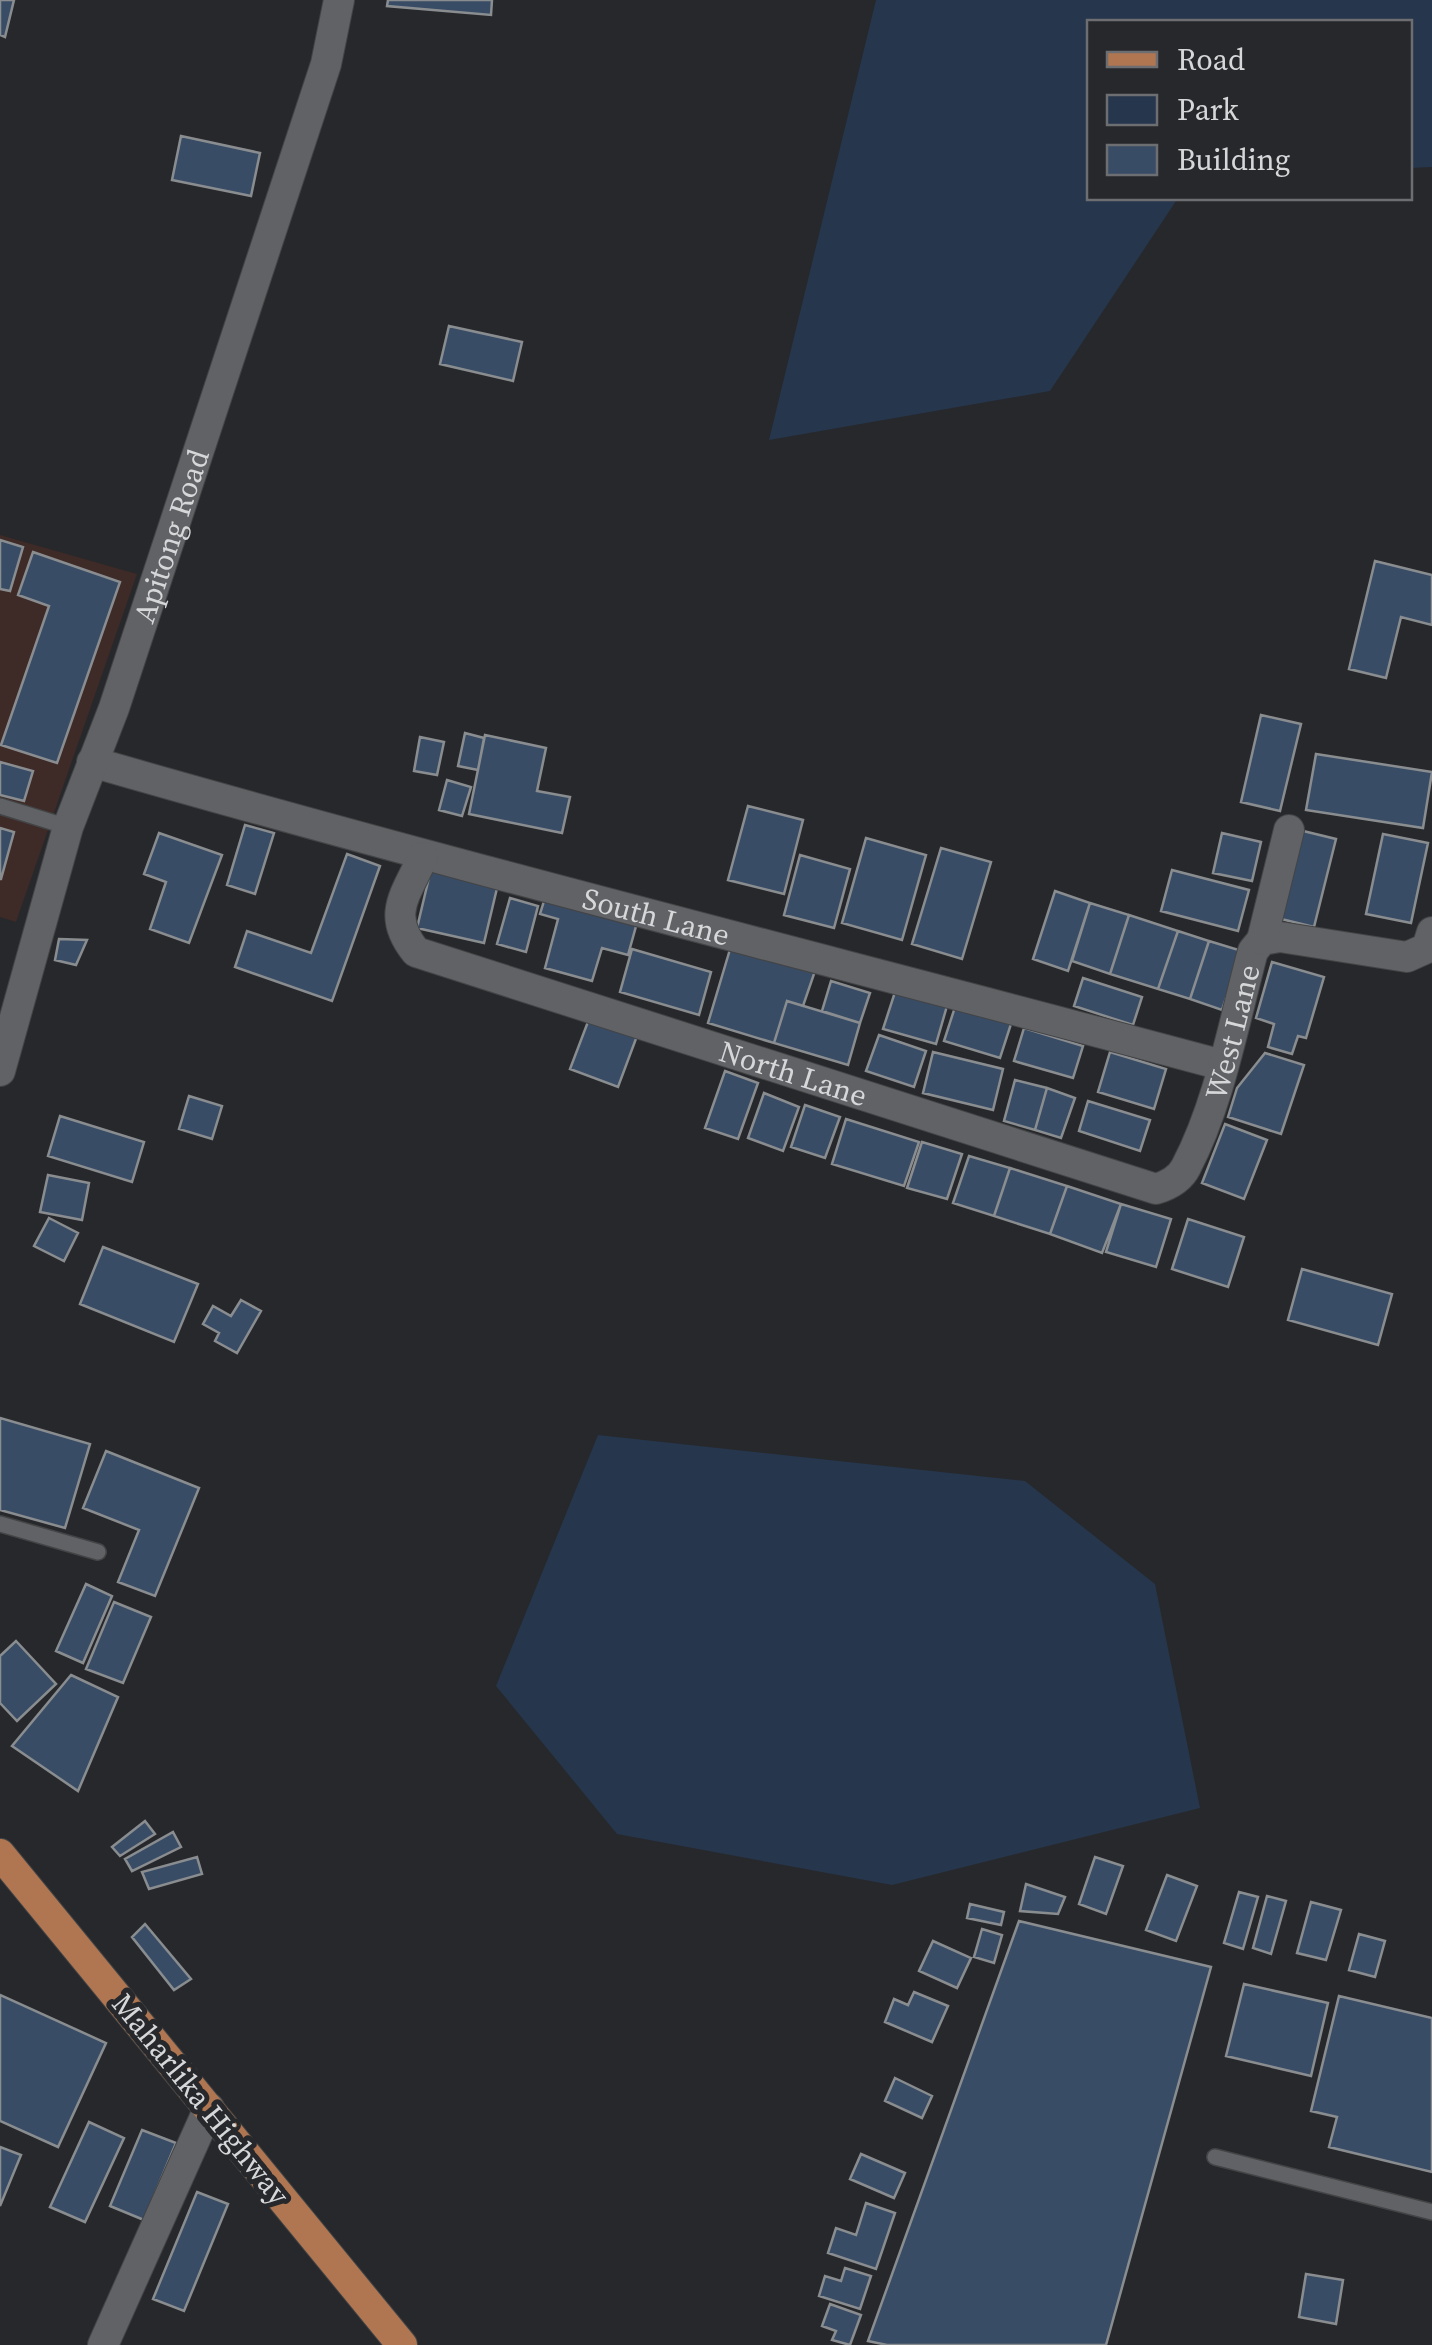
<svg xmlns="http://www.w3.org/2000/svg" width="1432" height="2345" font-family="'Source Serif 4',serif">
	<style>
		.education { fill: #3e2a27 }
		.green { fill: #26364c }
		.building { fill: #394c65; stroke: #8a8d90; stroke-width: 2.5 }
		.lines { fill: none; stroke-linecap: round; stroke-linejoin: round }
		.lane-casing { stroke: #434446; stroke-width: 18 }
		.street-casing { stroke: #434446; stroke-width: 32 }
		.secondary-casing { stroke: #434446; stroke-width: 32 }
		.primary-casing { stroke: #434446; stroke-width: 32 }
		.lane { stroke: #606265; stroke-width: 15 }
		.street { stroke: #606265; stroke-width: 30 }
		.secondary { stroke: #606265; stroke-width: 30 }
		.primary { stroke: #af7651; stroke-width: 30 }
		.labels { text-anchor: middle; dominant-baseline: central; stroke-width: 10; stroke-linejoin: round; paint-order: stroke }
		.street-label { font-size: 30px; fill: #d6d7d9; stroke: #27282b }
	</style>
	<rect width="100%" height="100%" fill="#27282b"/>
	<!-- education -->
	<path class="education" d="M0,535L137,574L16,922L0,917Z"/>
	<!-- green -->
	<path class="green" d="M876,0H1432V167L1410,168V22H1090V198H1178L1050,391L769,440Z
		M598,1435L1025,1481L1155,1584L1200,1808L892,1885L617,1834L496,1686Z"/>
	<!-- building -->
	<path class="building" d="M0,0H14L5,37L0,35Z
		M388,0H492L491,15L387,6Z
		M181,136L260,153L251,196L172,180Z
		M449,326L522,342L513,381L440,364Z
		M0,540L23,547L10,591L0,589Z
		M33,552L120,582L57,763L1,745L49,606L18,595Z
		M1375,561L1432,575V625L1401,617L1386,678L1349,669Z
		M1261,715L1301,724L1280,811L1241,802Z
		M465,733L484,738L478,770L458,766Z
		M485,735L546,748L537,791L570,797L562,833L469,814Z
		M420,737L444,742L437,775L414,771Z
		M1316,754L1432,772L1423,828L1306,810Z
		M0,762L33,771L24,801L0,795Z
		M447,780L471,787L462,816L439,810Z
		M748,806L803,820L784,894L728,880Z
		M245,825L274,833L255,894L227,885Z
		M0,828L14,832L1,879H0Z
		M1295,829L1336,839L1314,927L1273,917Z
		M159,833L222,855L189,943L150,929L166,882L144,874Z
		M1222,833L1261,842L1252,881L1213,873Z
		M1383,834L1428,843L1411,923L1366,914Z
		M866,838L926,855L902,940L842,923Z
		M941,848L991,862L962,959L912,944Z
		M347,854L380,866L332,1001L235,967L247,931L311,953Z
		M800,855L850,869L834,928L784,915Z
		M431,869L498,884L484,943L417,928Z
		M1172,870L1249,890L1238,931L1161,911Z
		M1055,891L1090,903L1068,971L1033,959Z
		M510,898L538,906L526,952L497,944Z
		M545,898L640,912L628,955L602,948L592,981L545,968L558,919L540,914Z
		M1090,903L1129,915L1110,974L1072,961Z
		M1129,915L1178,931L1158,989L1110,974Z
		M1178,931L1209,941L1190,999L1158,989Z
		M59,939L87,940L76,965L55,960Z
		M1209,941L1242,951L1222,1010L1190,999Z
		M731,946L815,971L803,1006L787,1001L774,1043L708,1023Z
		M632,949L711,972L699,1015L620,992Z
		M1272,962L1324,977L1306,1038L1298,1036L1292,1054L1268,1047L1274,1024L1256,1018Z
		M1083,978L1142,997L1133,1025L1074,1006Z
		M831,981L870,993L860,1023L822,1011Z
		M895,992L947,1006L936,1044L883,1029Z
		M787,1001L860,1023L848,1065L774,1043Z
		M955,1007L1011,1024L1000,1058L944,1041Z
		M589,1019L637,1036L618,1087L570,1069Z
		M1024,1028L1083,1046L1073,1078L1014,1061Z
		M879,1035L926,1051L914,1087L866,1071Z
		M933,1052L1003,1069L993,1110L923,1093Z
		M1110,1052L1166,1069L1154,1109L1098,1092Z
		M1265,1053L1304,1065L1281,1134L1228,1117L1237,1088Z
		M725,1071L758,1083L738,1139L705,1128Z
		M1015,1080L1047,1088L1035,1130L1004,1121Z
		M1047,1088L1075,1098L1061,1138L1035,1130Z
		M764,1093L799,1107L783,1151L748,1138Z
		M189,1096L222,1106L212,1139L179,1129Z
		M1088,1101L1150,1120L1140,1151L1079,1131Z
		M805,1105L840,1117L825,1158L791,1147Z
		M60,1116L144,1142L132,1182L48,1156Z
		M846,1119L919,1142L904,1186L832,1164Z
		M1225,1124L1267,1140L1244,1199L1202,1183Z
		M922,1142L962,1154L947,1199L907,1188Z
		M969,1156L1010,1168L994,1216L953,1203Z
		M1010,1168L1067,1186L1050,1234L994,1216Z
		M48,1175L89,1183L82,1220L40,1212Z
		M1067,1186L1121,1204L1102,1253L1050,1234Z
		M1121,1204L1171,1219L1156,1267L1106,1252Z
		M49,1218L78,1233L64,1261L34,1246Z
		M1188,1219L1244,1237L1228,1287L1172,1269Z
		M103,1247L198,1284L174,1342L80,1304Z
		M1302,1269L1392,1294L1378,1345L1288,1320Z
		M241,1300L261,1311L237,1353L215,1341L219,1333L203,1324L213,1306L231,1316Z
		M0,1418L90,1444L65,1528L0,1510Z
		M106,1451L199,1488L155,1596L118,1582L139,1530L83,1508Z
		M86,1584L112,1596L83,1663L56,1651Z
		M114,1602L151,1617L123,1683L86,1669Z
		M16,1641L56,1684L17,1721L0,1703V1656Z
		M71,1675L118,1697L78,1791L12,1746Z
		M145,1821L155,1834L120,1856L112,1847Z
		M173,1832L181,1847L132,1871L125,1859Z
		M197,1857L202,1874L149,1889L142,1872Z
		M1095,1857L1123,1866L1106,1914L1079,1904Z
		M1167,1875L1197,1886L1176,1941L1146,1930Z
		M1026,1884L1065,1897L1058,1914L1020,1911Z
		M1239,1892L1258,1897L1243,1949L1224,1943Z
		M1267,1896L1286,1901L1271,1954L1253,1948Z
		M1311,1902L1341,1910L1326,1960L1297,1953Z
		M970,1904L1004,1912L1001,1925L967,1918Z
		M1019,1921L1211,1967L1106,2345H887L868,2341Z
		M145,1924L191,1979L174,1990L132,1937Z
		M982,1929L1002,1935L994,1963L974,1957Z
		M1359,1934L1385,1941L1375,1977L1349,1970Z
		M933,1941L971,1958L957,1988L919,1971Z
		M1244,1984L1328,2003L1311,2076L1226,2056Z
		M914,1992L948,2006L932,2042L885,2022L894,1999L908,2005Z
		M0,1995L106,2043L58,2147L0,2121Z
		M1339,1996L1432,2018V2172L1329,2147L1337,2117L1311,2111Z
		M895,2078L932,2096L922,2118L885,2101Z
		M89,2122L124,2138L85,2222L50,2207Z
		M142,2130L176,2143L144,2220L110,2206Z
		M0,2147L21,2155L0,2206Z
		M861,2154L905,2173L894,2198L850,2179Z
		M197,2192L228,2204L184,2311L153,2299Z
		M866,2203L895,2213L876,2269L828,2253L836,2228L856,2235Z
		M845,2268L871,2276L860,2309L819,2296L825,2276L841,2281Z
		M1306,2274L1343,2280L1336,2324L1299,2317Z
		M830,2304L861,2315L850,2345L832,2340L836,2331L822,2326Z"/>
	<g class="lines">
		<defs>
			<path id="lane" d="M0,806L68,827
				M0,1524L98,1552
				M1215,2157L1432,2212"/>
			<g id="street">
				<path id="s1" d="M92,762C467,870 845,964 1222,1065"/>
				<path id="s2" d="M423,857C405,896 386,915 416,952L1156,1189C1169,1185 1180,1179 1186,1167C1220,1102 1234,1021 1253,951L1262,940L1280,937L1407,957L1427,948L1432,932"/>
				<path d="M1262,940L1289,830"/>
				<path d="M103,2345L209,2108"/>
			</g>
			<g id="secondary">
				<path id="s3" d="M0,1071L68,827L114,708L326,64L339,0"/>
			</g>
			<path id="primary" d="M0,1854L402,2345"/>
		</defs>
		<!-- lane casing -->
		<use href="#lane" class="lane-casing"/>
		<!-- street casing -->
		<use href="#street" class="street-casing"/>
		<!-- secondary casing -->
		<use href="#secondary" class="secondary-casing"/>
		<!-- primary casing -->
		<use href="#primary" class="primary-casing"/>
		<!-- lane -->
		<use href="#lane" class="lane"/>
		<!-- street -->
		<use href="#street" class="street"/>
		<!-- secondary -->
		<use href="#secondary" class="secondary"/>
		<!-- primary -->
		<use href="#primary" class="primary"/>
	</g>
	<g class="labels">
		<!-- street labels -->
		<g class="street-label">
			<text stroke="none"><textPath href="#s3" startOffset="562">Apitong Road</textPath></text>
			<text stroke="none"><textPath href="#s1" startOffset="585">South Lane</textPath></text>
			<text stroke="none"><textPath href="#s2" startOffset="1062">West Lane</textPath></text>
			<text stroke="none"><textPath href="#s2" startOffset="500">North Lane</textPath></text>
			<text transform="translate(201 2099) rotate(51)">Maharlika Highway</text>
		</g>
	</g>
	<!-- legend -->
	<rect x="1087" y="20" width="325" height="180" fill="#27282b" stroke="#6d6e71" stroke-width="2.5"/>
	<rect x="1107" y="52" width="50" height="15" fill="#af7651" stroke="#6d6e71" stroke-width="2.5"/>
	<text x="1177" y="70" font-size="30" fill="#d6d7d9">Road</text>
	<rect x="1107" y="95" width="50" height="30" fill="#26364c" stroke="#6d6e71" stroke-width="2.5"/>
	<text x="1177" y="120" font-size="30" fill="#d6d7d9">Park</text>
	<rect x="1107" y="145" width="50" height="30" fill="#394c65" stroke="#6d6e71" stroke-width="2.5"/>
	<text x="1177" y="170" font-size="30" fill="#d6d7d9">Building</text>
</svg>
